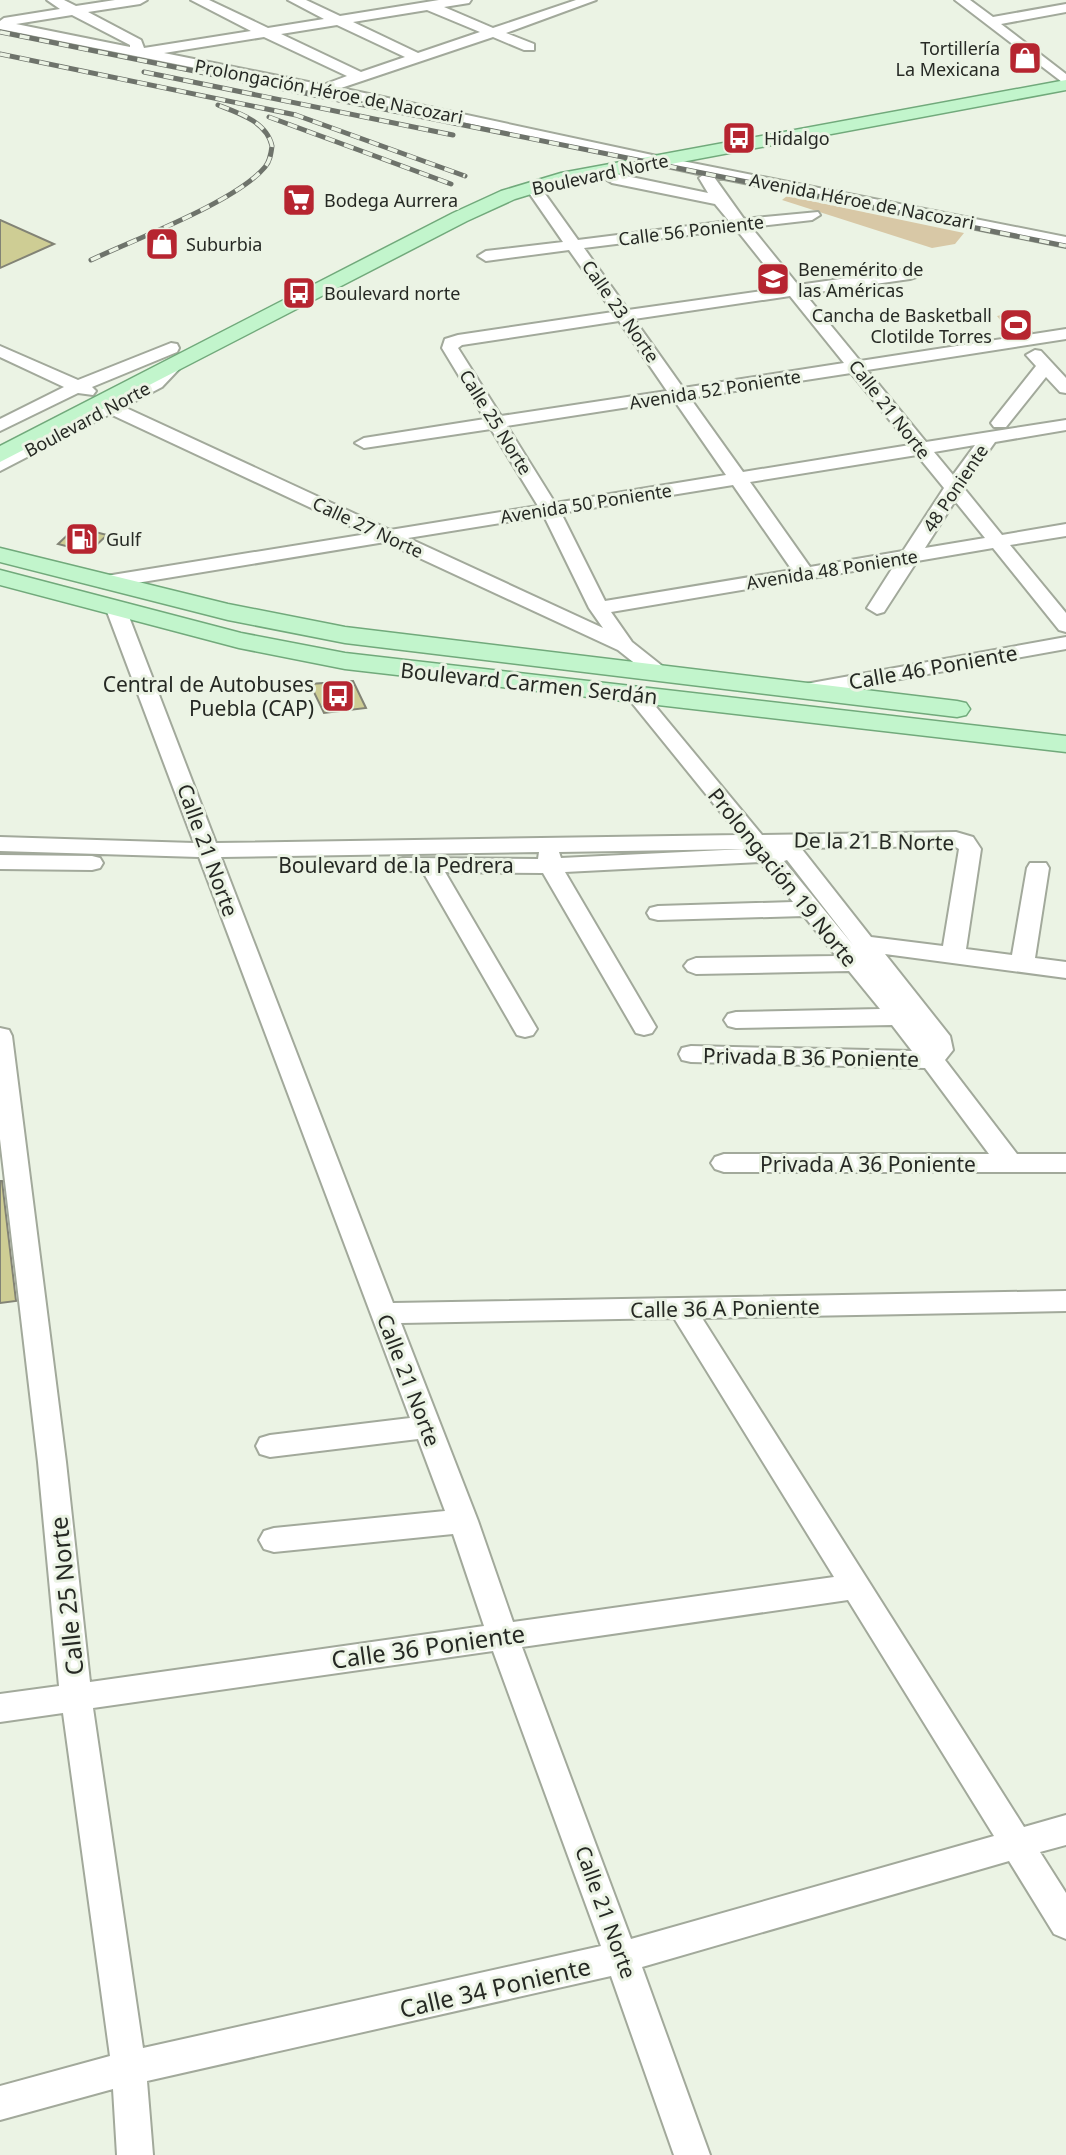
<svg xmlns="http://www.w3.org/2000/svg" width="1066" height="2155" font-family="'Noto Sans',sans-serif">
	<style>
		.green { fill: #d8c8a6 }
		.building { fill: #cecd94; stroke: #828375; stroke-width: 2 }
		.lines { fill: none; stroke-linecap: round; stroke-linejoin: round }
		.minor-casing { stroke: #a2a99b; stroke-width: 4 }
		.major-casing { stroke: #71a97b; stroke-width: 3 }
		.minor { fill: #fff; fill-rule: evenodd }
		.major { fill: #c2f5cc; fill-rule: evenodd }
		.rail-casing { stroke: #6e736b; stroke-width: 5 }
		.rail { stroke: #ebf3e4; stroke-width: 3.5; stroke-dasharray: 10; stroke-linecap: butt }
		.labels { text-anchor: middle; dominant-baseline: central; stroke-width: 6; stroke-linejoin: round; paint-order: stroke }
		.far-poi-label { font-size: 18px; fill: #262924; stroke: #ebf3e4; text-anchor: start }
		.far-street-label { font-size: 18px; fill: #262924; stroke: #ebf3e4 }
		.street-label { font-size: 21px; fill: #262924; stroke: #ebf3e4 }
		.poi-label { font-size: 21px; fill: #262924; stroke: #ebf3e4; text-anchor: end }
		.near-street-label { font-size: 24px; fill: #262924; stroke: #ebf3e4 }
	</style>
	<rect width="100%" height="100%" fill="#ebf3e4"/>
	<!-- green -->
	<path class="green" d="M787,196L964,233L955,244L932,248L782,200Z
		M1016,312L1035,334L1015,338L997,316Z"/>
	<!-- building -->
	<path class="building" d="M0,220L54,244L0,268Z
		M76,527L107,535L89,552L58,544Z
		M353,681L366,708L324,713L310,684Z
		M0,1181H2L16,1301L0,1303Z"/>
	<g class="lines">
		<defs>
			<path id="minor" d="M47,0H64L76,6L115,0H147L140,4L88,12L141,40L144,48L251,31L191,0H209L268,28L324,19L288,0H306L340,16L439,0H471L469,3L444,7L493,28L576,0H596L506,33L534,44V50H524L493,37L341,88L657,156L1066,237V247L714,177L744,219L818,212L820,215L812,220L751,227L798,285L910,269L916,271L918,274L916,277L910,279L805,294L860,361L1066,329V339L867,370L926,442L1066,420V430L995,442L963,487L1002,535L1066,524V536L1010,545L1066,613V632L1059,630L993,548L917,561L884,612L877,614L867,608L895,564L611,612L632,642L666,669L669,673L666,677H652L618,650L385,542L106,588L99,586L96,582L99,578L106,576L367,534L110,414L0,471V459L150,379L165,364L171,363L180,368L162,387L124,407L390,530L538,506L491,429L364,448L355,443L364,438L485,419L442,348L445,339L458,335L613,312L569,250L486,261L478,256L486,251L563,242L525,187L528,184H538L578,240L729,221L715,204L612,183L604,178L612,173L708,193L699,178L703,175L412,111L0,29V21L4,18L60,9ZM427,10L480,32L418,53L353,22ZM72,15L130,45V47L16,24ZM337,25L405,57L361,72L281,34ZM264,37L347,76L323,85L164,53ZM736,229L783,288L628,310L584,248ZM790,296L844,363L683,388L634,319ZM619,321L667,391L501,416L458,348L462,345ZM851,373L910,445L743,472L690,398ZM674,400L726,475L555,503L507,426ZM975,445L953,475L934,452ZM917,455L944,488L903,551L810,567L750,482ZM733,485L792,570L605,601L561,513ZM955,501L985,538L925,548ZM544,516L589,608L603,628L408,538Z
				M955,0H970L993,17L1066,4V12L1001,24L1066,74V85Z
				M171,343L177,344L179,348L177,352L92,387L96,391L93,395L78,393L0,431V419L64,387L0,357V346L78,380Z
				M1035,350L1041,351L1066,378V393L1060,392L1046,377L1006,427H994L991,423L994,419L1036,366L1026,355Z
				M116,603L126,609L216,843L739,835L628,698L625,694L628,690H642L762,835L956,832L973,837L981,849L966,949L1012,955L1027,868L1030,863H1046L1049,868L1035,958L1066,962V978L885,954L950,1036L953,1050L945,1060L1017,1154H1066V1172H724L715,1169L711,1163L715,1157L724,1154H989L925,1068L691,1062L682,1060L679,1054L682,1048L691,1046L912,1051L892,1025L736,1028L728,1026L724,1020L728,1014L736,1012L880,1009L849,971L696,974L688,971L684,966L688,961L696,958L836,956L804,916L658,920L650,918L647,913L650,908L658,906L793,902L760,862L565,872L656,1027L652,1033L644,1035L636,1033L543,873L445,872L537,1029L533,1035L525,1037L517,1035L423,872L396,870L393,865L396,860L404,858L538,859L539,852L221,857L393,1303L1066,1291V1311L702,1318L1024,1827L1066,1815V1845L1040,1852L1066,1893V1939L1054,1934L1009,1861L642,1967L710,2155H674L611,1976L147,2081L153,2155H117L113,2089L0,2120V2086L110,2056L63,1713L0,1722V1694L59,1686L38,1462L0,1139V1028L9,1030L12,1036L66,1462L90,1682L484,1626L453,1534L274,1552L264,1549L259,1540L264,1531L274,1528L445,1511L418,1439L270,1457L260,1454L256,1446L260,1438L270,1435L410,1418L199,857L0,851V837L194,843L106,609ZM954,846L959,849L943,946L871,937L801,848ZM745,849L561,858L559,852ZM787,860L853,945L784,861ZM674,1318L834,1577L513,1622L478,1521L401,1323ZM848,1600L994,1836L631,1939L522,1647ZM493,1651L601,1946L143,2048L93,1708Z
				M1066,637V649L800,697L793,695L790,691L793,687L800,685Z
				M0,855L92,856L100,858L103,863L100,868L92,870L0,869Z"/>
			<path id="major" d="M1066,80V90L564,184L515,199L467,221L0,462V446L453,213L501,191L561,173Z
				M0,548L228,604L345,627L957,701L966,703L970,709L966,715L957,717L345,643L228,620L0,562Z
				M0,570L241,633L345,653L1066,736V752L345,669L239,648L0,585Z"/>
		</defs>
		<!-- minor casing -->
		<use href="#minor" class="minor-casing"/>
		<!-- major casing -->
		<use href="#major" class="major-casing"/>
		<!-- minor -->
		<use href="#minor" class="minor"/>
		<!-- major -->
		<use href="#major" class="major"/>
		<defs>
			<path id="rail" d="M0,32L1066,246
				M0,54L296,115L465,176
				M144,72L453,135
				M269,117L451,184
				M91,260C135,239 236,202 265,167C270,161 271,154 272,146C267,122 239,113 218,105"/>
		</defs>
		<!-- rail casing -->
		<use href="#rail" class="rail-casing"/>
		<!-- rail -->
		<use href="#rail" class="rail"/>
	</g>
	<!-- icons -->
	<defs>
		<symbol id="shop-square" viewBox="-11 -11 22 22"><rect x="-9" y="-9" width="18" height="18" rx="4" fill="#b62530" stroke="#ebf3e4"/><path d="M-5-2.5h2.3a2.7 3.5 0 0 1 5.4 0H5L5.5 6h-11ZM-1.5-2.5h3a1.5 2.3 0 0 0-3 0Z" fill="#fff"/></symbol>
		<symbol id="bus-square" viewBox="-11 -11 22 22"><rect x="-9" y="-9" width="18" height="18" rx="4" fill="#b62530" stroke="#ebf3e4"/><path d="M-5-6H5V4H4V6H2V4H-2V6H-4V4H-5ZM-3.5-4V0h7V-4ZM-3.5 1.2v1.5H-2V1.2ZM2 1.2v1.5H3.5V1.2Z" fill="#fff"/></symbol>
		<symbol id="supermarket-square" viewBox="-11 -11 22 22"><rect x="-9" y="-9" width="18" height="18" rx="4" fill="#b62530" stroke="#ebf3e4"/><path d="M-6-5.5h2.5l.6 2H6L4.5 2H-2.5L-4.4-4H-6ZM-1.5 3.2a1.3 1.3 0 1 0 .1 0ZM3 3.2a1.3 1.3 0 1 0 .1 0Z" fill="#fff"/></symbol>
		<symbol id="school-square" viewBox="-11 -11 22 22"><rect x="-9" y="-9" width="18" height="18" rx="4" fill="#b62530" stroke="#ebf3e4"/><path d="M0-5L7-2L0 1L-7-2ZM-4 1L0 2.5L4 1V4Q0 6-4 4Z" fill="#fff"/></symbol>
		<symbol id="stadium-square" viewBox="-11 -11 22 22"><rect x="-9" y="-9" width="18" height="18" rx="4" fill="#b62530" stroke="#ebf3e4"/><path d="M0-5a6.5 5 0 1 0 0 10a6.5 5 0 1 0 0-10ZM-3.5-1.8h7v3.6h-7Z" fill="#fff"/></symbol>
		<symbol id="fuel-square" viewBox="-11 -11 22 22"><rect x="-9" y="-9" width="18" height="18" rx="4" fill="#b62530" stroke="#ebf3e4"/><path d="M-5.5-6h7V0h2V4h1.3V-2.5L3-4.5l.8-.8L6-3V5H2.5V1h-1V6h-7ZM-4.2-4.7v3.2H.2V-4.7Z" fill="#fff"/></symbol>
	</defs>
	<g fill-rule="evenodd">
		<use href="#shop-square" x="1006" y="39" width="38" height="38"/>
		<use href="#bus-square" x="720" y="119" width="38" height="38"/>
		<use href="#supermarket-square" x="280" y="181" width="38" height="38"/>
		<use href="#shop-square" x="143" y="225" width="38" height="38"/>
		<use href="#school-square" x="754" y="260" width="38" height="38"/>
		<use href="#bus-square" x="280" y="274" width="38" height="38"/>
		<use href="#stadium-square" x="997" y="306" width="38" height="38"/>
		<use href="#fuel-square" x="63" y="520" width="38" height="38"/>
		<use href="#bus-square" x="319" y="677" width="38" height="38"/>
	</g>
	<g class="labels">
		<!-- far-poi labels -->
		<g class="far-poi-label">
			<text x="1000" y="48" text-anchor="end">Tortillería<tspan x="1000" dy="21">La Mexicana</tspan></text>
			<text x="764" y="138">Hidalgo</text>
			<text x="324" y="200">Bodega Aurrera</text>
			<text x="186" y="244">Suburbia</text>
			<text x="798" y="269">Benemérito de<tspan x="798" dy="21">las Américas</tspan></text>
			<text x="324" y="293">Boulevard norte</text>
			<text x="992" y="315" text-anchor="end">Cancha de Basketball<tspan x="992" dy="21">Clotilde Torres</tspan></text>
			<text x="106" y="539">Gulf</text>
		</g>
		<!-- far-street labels -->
		<g class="far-street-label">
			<text transform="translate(329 91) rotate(11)">Prolongación Héroe de Nacozari</text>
			<text transform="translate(600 174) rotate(-12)">Boulevard Norte</text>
			<text transform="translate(862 201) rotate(11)">Avenida Héroe de Nacozari</text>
			<text transform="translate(691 230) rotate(-7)">Calle 56 Poniente</text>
			<text transform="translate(621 311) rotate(55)">Calle 23 Norte</text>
			<text transform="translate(715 389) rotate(-9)">Avenida 52 Poniente</text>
			<text transform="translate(890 409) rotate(52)">Calle 21 Norte</text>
			<text transform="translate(87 419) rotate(-28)">Boulevard Norte</text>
			<text transform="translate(496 422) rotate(58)">Calle 25 Norte</text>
			<text transform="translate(955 488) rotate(-56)">48 Poniente</text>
			<text transform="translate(586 503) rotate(-9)">Avenida 50 Poniente</text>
			<text transform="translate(368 527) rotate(25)">Calle 27 Norte</text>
			<text transform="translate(832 569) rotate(-9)">Avenida 48 Poniente</text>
		</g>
		<!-- street labels -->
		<g class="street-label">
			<text transform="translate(933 667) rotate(-10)">Calle 46 Poniente</text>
			<text transform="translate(529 683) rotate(6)">Boulevard Carmen Serdán</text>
			<text transform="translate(874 841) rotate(1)">De la 21 B Norte</text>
			<text transform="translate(208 850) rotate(70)">Calle 21 Norte</text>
			<text x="396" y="865">Boulevard de la Pedrera</text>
			<text transform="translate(783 877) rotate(51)">Prolongación 19 Norte</text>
			<text transform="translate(811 1057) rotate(1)">Privada B 36 Poniente</text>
			<text x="868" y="1164">Privada A 36 Poniente</text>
			<text transform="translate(725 1308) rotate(-1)">Calle 36 A Poniente</text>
			<text transform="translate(409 1380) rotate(69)">Calle 21 Norte</text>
			<text transform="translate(606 1912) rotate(70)">Calle 21 Norte</text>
		</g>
		<!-- poi labels -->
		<g class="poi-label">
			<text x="314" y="684">Central de Autobuses<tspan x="314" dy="24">Puebla (CAP)</tspan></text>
		</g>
		<!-- near-street labels -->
		<g class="near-street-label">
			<text transform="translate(66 1596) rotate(-96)">Calle 25 Norte</text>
			<text transform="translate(428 1646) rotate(-8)">Calle 36 Poniente</text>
			<text transform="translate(495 1987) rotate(-13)">Calle 34 Poniente</text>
		</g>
	</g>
</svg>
